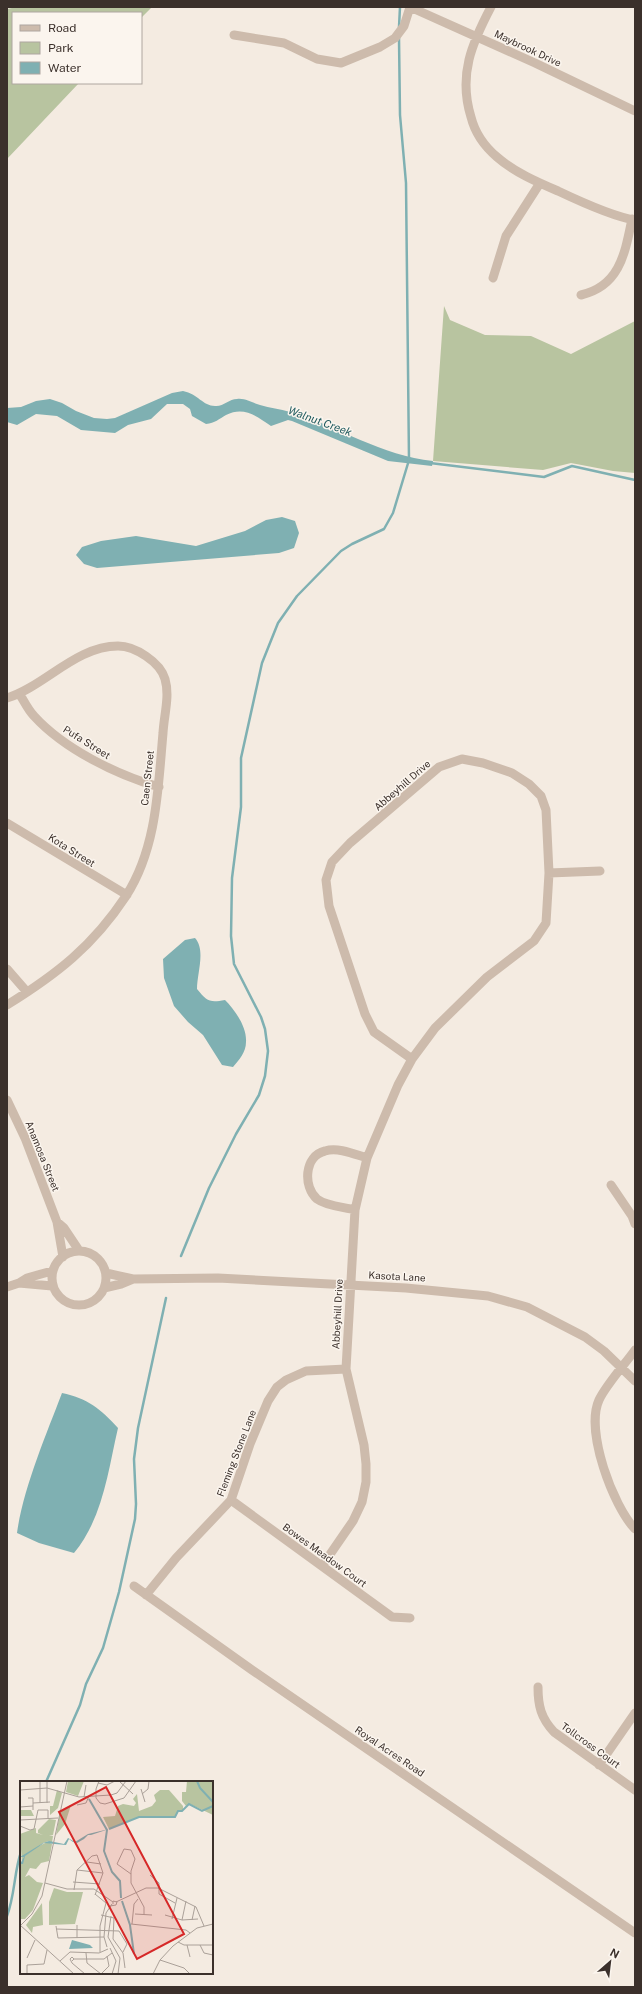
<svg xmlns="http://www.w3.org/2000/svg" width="642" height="1994" font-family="'Public Sans',sans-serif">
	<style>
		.green { fill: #b8c4a0 }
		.water { fill: #7fb0b2 }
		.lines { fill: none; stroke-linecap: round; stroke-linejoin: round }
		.stream { stroke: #7fb0b2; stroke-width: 2.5 }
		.minor { stroke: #cdbbac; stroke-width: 9 }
		.labels { text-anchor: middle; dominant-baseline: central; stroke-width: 3; stroke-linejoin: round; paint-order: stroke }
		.street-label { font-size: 10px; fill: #3b302b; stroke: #fbf5ee }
		.water-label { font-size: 11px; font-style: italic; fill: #1f5a5e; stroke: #fbf5ee }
		.inset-river { fill: none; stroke: #7fb0b2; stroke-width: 2 }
		.inset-road { fill: none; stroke: #aaa098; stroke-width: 1 }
		.view { fill: #d62828; fill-opacity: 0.15; stroke: #d62828; stroke-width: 2 }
		.inset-edge { fill: none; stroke: #3b302b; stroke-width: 2 }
	</style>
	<rect width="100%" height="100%" fill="#f4ebe1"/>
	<!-- green -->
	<path class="green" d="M17,7H152L141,18V13H13V83H79L7,159V9Z
		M444,306L450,320L485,335L531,336L571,354L635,321V473L613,471L571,463L543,470L433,461Z"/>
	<!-- water -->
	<path class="water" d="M183,391C198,394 203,406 215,406C223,407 229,399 237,399C246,398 252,403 260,405C270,408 280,409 290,412C338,426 382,456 433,461L432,466L388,461L292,421L288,420L271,426C256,416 244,406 226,415C219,419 215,423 206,424L192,416L190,409L183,404H167L151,419L128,425L115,433L81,430L57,416L36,414L17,425L7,422V408L21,407L36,401L50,399L62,403L76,411L94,418L107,419L115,418L172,393Z
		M282,517L295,521L299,533L294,548L279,553L97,568L84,564L76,555L82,547L101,541L136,536L196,546L245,531L266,520Z
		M195,938C206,950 197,973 197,989C207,1001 209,1003 225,1000C235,1010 247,1027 246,1042C246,1052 239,1060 233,1067L222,1065L203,1035L188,1022L174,1006L164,978L163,959L185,940Z
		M62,1393C87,1398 101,1409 118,1428C108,1471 103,1518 74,1553L39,1543L17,1533C23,1489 46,1435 62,1393Z"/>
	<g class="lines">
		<!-- stream -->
		<path class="stream" d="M399,27L400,7
			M430,463L544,477L572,466L635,480
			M181,1256L209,1188L236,1134L259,1095L265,1076L268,1051L265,1029L261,1017L234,964L231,936L232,878L241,807V758L262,663L278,623L297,596L341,551L352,544L384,529L393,513L409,460L406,183L400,115L399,38
			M46,1782L80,1705L86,1684L103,1648L119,1592L135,1519L136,1504L134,1459L138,1428L166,1298
			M7,1916C15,1895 14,1872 21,1852"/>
		<!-- minor -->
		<path class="minor" d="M410,7L535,63L635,111
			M491,7C472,43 458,75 471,117C475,133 484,146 497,157C514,172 537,182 558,191C577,200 615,217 635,220
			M234,35L284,43L317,59L341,63L380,47L395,38L404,26L410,7
			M493,278L506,236L540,183
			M581,295C620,286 625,253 632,219
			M19,693C24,701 28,710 34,716C64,749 117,775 159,787
			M7,698C45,686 76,646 118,646C135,646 160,662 165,679C170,696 164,715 163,733C158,788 157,848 126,896C93,946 57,974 7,1005
			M7,823L127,895
			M549,873L600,871
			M7,969L27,992
			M7,1100L25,1138L57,1222L63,1257
			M611,1185L632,1216L635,1224
			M355,1210C344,1207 326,1206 317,1199C303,1187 304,1156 325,1151C338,1147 354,1154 367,1158
			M57,1222L64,1228L78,1249
			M52 1278a27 27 0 1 1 54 0a27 27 0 1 1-54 0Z
			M106,1273L133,1279L218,1278L406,1288L488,1296L527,1307L585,1337L604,1351L635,1381
			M19,1283L27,1278L52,1271
			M7,1287L19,1283L52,1286
			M104,1288L121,1284L133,1279
			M635,1350C625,1364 606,1385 599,1400C585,1431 613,1506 635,1529
			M231,1500L392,1617L410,1618
			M322,1566L353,1521L362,1502L366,1482V1464L364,1445L346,1369L355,1210L367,1158L398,1085L412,1059L435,1028L487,977L534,941L546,923L549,873L546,810L541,796L529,784L512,773L483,763L462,759L439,767L350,843L332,862L326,880L329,906L365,1014L374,1032L412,1059
			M134,1586L252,1670L635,1933
			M146,1595L176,1558L231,1500L250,1444L268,1401L277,1387L286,1380L306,1371L346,1369
			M538,1687C538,1706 541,1718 554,1732L635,1790
			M599,1765L635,1713"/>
	</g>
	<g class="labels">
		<!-- street labels -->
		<g class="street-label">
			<text transform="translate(528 48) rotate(25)">Maybrook Drive</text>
			<text transform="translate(87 742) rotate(32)">Pufa Street</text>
			<text transform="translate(147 778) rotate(-84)">Caen Street</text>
			<text transform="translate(402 785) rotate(-41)">Abbeyhill Drive</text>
			<text transform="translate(72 850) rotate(32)">Kota Street</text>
			<text transform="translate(43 1156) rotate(68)">Anamosa Street</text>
			<text transform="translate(397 1276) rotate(3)">Kasota Lane</text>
			<text transform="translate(337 1314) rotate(-87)">Abbeyhill Drive</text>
			<text transform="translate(236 1453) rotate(-69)">Fleming Stone Lane</text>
			<text transform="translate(325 1555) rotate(36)">Bowes Meadow Court</text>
			<text transform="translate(591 1745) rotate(36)">Tollcross Court</text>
			<text transform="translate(390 1751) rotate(34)">Royal Acres Road</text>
		</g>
		<!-- water labels -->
		<g class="water-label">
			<text transform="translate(320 421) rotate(20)">Walnut Creek</text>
		</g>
	</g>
	<!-- overview -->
	<g transform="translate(20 1781)">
		<rect width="193" height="193" fill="#f4ebe1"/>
		<path d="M48,0H64L58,15L46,11ZM167,0H193V34L170,23L166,25L162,20V11H166ZM37,9L42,12L38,27L30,34V25H33ZM140,9H149L163,25V29L158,30L156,35L119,36L89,48L83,36L95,35L98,25L103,23L114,25L116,22L113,18L117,13L119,30L132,25L136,20L134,14ZM51,24L45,43L36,54L40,31ZM0,29H11L14,35H1ZM29,38L36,39L33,54H29L33,55L32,62L29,60L23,62L19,65L27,61L32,63L29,80L21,82L16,88L10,87L5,96L9,94L17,101L23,102L13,129L5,138H0V83H2L0,53L16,47V52L23,54L18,52V49ZM34,107L47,111H63L55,143L29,144V121ZM22,122L23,144L13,146L12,152L6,144Z" fill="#b8c4a0"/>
		<path d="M89,48L71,54H68L64,58L57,62L53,61L49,58L46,64L24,62L5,75L3,83H0L4,76H0L23,62L29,60L44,63L48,57L55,61L68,53ZM52,159L70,164L73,167L49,168Z" fill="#7fb0b2"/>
		<path class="inset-river" d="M177,0L180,7L193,21M69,18L87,49L84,70L92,91L100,100L101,117M89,48L119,36H155L158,30H162L169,23L182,30L193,25M102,120L110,144L114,173"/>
		<path class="inset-road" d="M79,0L76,8V17L80,22L85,23L104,17L116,0M99,0L113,13M78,2L87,4L95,0M121,8L125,21M0,9L27,7L59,16L91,14L97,12L106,0M122,13L128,8L129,0M64,16L66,4M8,17H13V29M13,22L30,21M20,22V0M27,22V0M57,24L66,22L69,15M0,26L13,25M0,39L38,37M0,45L10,49L14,48L18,29H28V37M67,81L81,83M57,89L83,92M111,93L97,83L104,68L111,69L115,78L111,90V102L124,126V134M130,94L139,102V113L155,122M53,101L80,103M25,102L47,108H74L93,121M54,109L57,89L72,75L77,74L83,92L75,114M75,113L86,122L80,145V171M96,121L126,107H138L176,126L184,145M90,125L96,124L97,121L93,120V123M115,133L132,134M81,134L94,137L93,158L103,172L105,187M145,134L162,139L178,138M91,135L88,156L100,177L98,193M152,138L157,117M162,139L166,120M172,139L175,125M111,143L166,149L170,152M112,143L114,123L118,118M0,144L54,193M57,144V157M0,145L12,133L22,115L47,0M36,145L38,157L84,156M36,148L99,150L107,163L103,171M158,161L164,164H193M167,164L170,176M180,164L184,172L193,174M87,166L84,156L86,132L92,123M90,167L96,180L92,193M66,172L67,182L81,193M7,177L15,159M54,178H84L92,172M140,179L164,187L170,193M40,180L50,171L79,172L88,168M52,180L54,178L52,176L50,178L52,182L65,193M7,193V184L24,183L27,169M81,193L89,185L87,175M133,193L140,179L153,165L177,147L193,143"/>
		<path class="view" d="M86,6L164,153L117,178L39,31Z"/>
		<rect width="193" height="193" class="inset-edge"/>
	</g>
	<!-- border -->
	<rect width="642" height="1994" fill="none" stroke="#3b302b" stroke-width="16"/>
	<!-- legend -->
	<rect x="12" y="12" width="130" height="72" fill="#fbf5ee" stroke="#aea6a0"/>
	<rect x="20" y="25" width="20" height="6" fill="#cdbbac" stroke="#aea6a0"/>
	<text x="48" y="32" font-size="12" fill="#3b302b">Road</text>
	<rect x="20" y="42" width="20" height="12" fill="#b8c4a0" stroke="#aea6a0"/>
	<text x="48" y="52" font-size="12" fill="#3b302b">Park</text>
	<rect x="20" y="62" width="20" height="12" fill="#7fb0b2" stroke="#aea6a0"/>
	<text x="48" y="72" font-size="12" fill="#3b302b">Water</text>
	<!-- north arrow -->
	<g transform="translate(610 1962) rotate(28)" stroke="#fbf5ee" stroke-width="3" paint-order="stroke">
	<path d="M0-3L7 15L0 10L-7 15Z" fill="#3b302b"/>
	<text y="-6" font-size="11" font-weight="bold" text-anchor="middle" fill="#3b302b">N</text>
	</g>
</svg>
